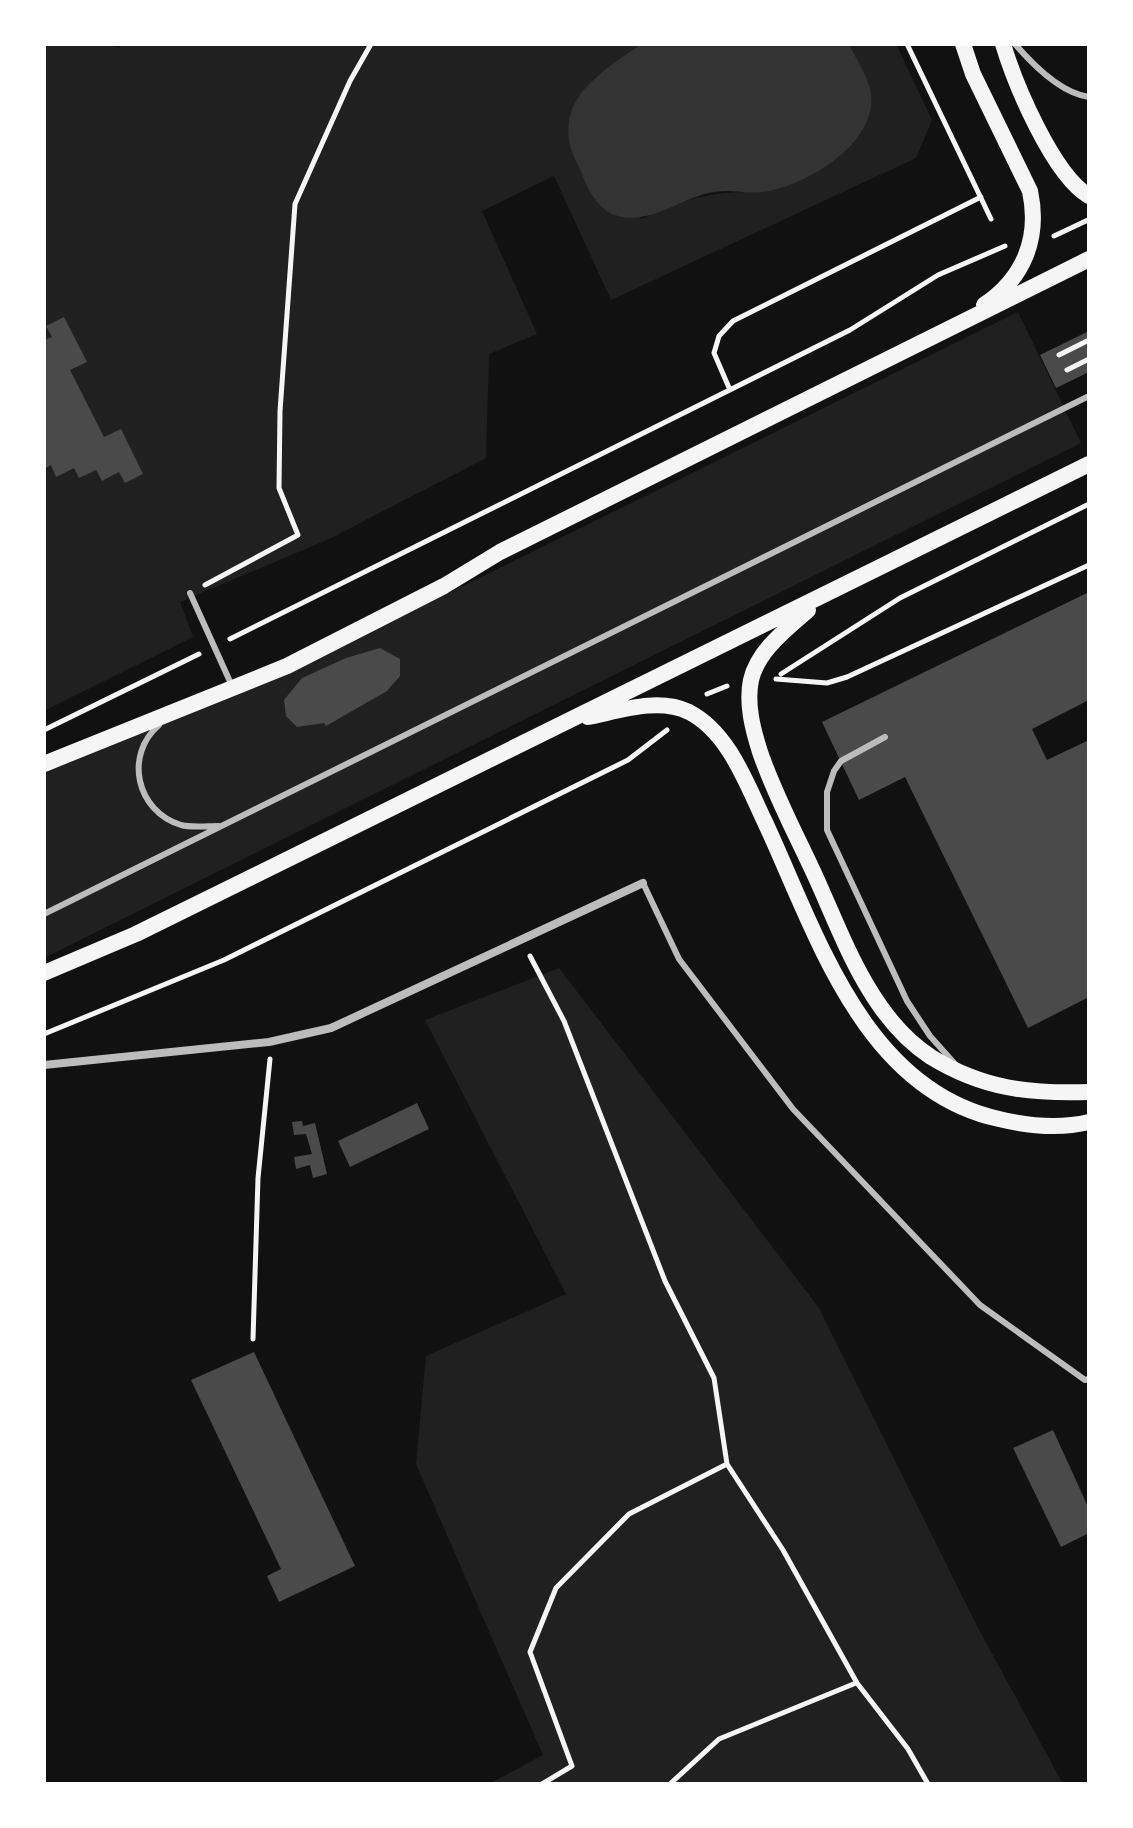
<svg xmlns="http://www.w3.org/2000/svg" width="1133" height="1828" font-family="'Libre Baskerville',serif">
	<style>
		.green { fill: #202020 }
		.water { fill: #333 }
		.building { fill: #4a4a4a }
		.lines { fill: none; stroke-linecap: round; stroke-linejoin: round }
		.path { stroke: #f5f5f5; stroke-width: 5 }
		.service { stroke: #bcbcbc; stroke-width: 6 }
		.minor { stroke: #bcbcbc; stroke-width: 8 }
		.secondary { stroke: #f5f5f5; stroke-width: 16 }
	</style>
	<rect width="100%" height="100%" fill="#111"/>
	<!-- green -->
	<path class="green" d="M44,44H111L119,48L121,44H641L592,80L641,219C690,197 710,191 763,192L871,92L849,44H896L932,120L916,158L611,300L554,176L482,211L537,334L489,354L486,458L329,539L180,602L193,637L44,711Z
		M1018,312L1081,443L44,958V772L287,673Z
		M559,968L819,1308L977,1626L1063,1784H489L543,1755L416,1464L426,1356L566,1294L425,1020Z"/>
	<!-- water -->
	<path class="water" d="M641,44H849C856,59 869,78 871,94C877,144 806,186 763,192C747,194 730,189 714,192C681,197 649,227 615,215C599,210 587,189 582,174C578,164 570,151 569,140C562,92 608,68 641,44Z"/>
	<!-- building -->
	<path class="building" d="M64,317L87,362L70,370L104,437L121,429L143,474L125,483L119,472L102,481L96,470L79,478L74,468L56,477L51,465L44,469V340L52,337L46,326Z
		M1089,331V372L1056,388L1040,355Z
		M1089,592V700L1032,729L1047,760L1089,740V997L1028,1028L905,777L859,800L822,722Z
		M380,648L400,659V676L387,691L326,726L324,723L297,727L286,716L284,700L302,678L346,658Z
		M417,1103L429,1129L350,1167L338,1141Z
		M302,1121L303,1126L315,1123L327,1174L313,1178L310,1165L296,1169L294,1157L312,1154L306,1134L294,1135L292,1122Z
		M254,1352L355,1566L279,1602L267,1576L281,1569L191,1380Z
		M1053,1430L1089,1509V1533L1061,1547L1013,1448Z"/>
	<g class="lines">
		<!-- path -->
		<path class="path" d="M907,44L991,219
			M1054,236L1088,220
			M1059,355L1089,340
			M1067,370L1089,359
			M730,390L714,353L719,336L733,321L981,197
			M205,585L298,535L279,488L280,411L295,204L350,81L371,44
			M230,639L850,330L938,275L1005,246
			M781,674L900,598L1089,504
			M776,679L827,683L847,677L1089,565
			M707,694L727,686
			M44,730L199,654
			M530,956L564,1021L665,1281L714,1378L727,1464L629,1514L556,1588L530,1652L572,1766L542,1784
			M44,1034L224,960L628,760L667,730
			M253,1339L258,1178L270,1059
			M727,1464L783,1550L857,1683L908,1749L928,1784
			M670,1784L719,1739L856,1683"/>
		<!-- service -->
		<path class="service" d="M1015,44C1033,65 1060,93 1089,97
			M190,593L232,686
			M159,725C124,755 136,811 181,825C192,828 207,826 219,826
			M885,737L841,761L834,771L827,792V830L907,1001L930,1036L955,1064
			M643,883L679,959L793,1109L980,1305L1085,1380L1089,1379
			M44,914L1089,396"/>
		<!-- minor -->
		<path class="minor" d="M44,1065L269,1042L331,1028L643,883"/>
		<!-- secondary -->
		<path class="secondary" d="M963,44L973,74L1030,191C1040,238 1024,278 984,305
			M1003,44C1015,84 1053,175 1089,196
			M808,610C787,629 758,650 751,680C746,704 753,730 760,752C775,796 798,838 817,880C836,922 853,968 880,1006C894,1026 911,1044 931,1057C983,1089 1030,1094 1089,1092
			M588,717C619,711 658,697 689,712C728,732 746,782 764,820C816,931 862,1089 999,1119C1028,1126 1060,1129 1089,1122
			M44,764L287,666L444,586L500,552L1089,259
			M44,973L136,934L1089,464"/>
	</g>
	<!-- border -->
	<rect width="1133" height="1828" fill="none" stroke="#ffffff" stroke-width="92"/>
</svg>
